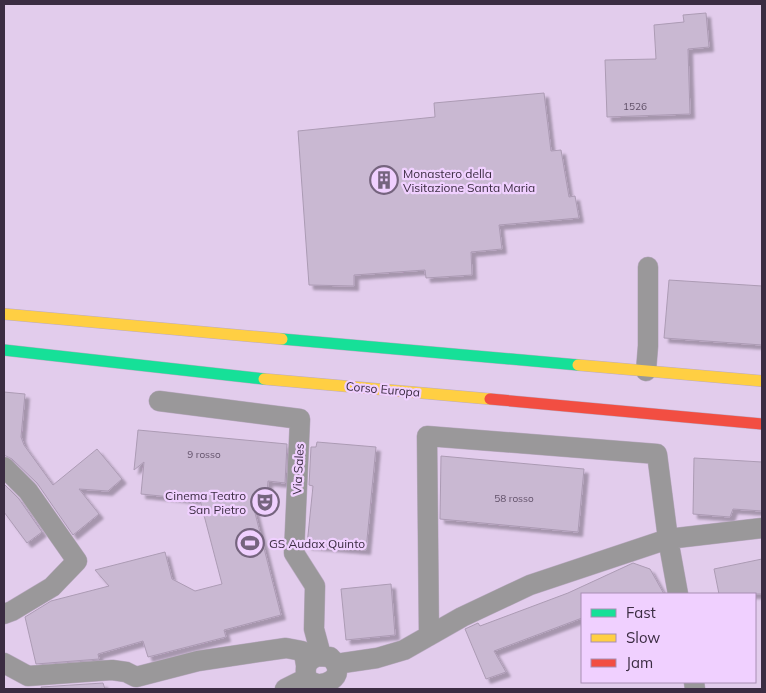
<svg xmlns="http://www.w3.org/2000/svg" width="766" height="693" font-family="Mulish,sans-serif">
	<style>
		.building { fill: #c9b8d2; stroke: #ac9bb4; filter: url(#shadow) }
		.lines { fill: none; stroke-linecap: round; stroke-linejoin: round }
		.street-casing { stroke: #bcabc4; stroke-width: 21 }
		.fast-casing { stroke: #bcabc4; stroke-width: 12 }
		.slow-casing { stroke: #bcabc4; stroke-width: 12 }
		.jam-casing { stroke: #bcabc4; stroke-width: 12 }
		.street { stroke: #9a989a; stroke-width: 20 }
		.fast { stroke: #16e098; stroke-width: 11 }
		.slow { stroke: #ffcf43; stroke-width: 11 }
		.jam { stroke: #f24e42; stroke-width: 11 }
		.labels { text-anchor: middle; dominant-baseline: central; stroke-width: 4.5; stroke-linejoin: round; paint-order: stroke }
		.number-label { font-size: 10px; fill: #605068 }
		.poi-label { font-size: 12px; fill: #3b2c42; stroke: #f0d0ff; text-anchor: start }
		.street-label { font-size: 12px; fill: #3b2c42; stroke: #f0d0ff }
	</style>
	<defs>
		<filter id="shadow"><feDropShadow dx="4.5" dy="4.5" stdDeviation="1" flood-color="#0004"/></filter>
	</defs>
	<rect width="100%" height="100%" fill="#e2ccec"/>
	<!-- building -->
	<path class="building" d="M706,13L709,47L688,49L690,114L607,117L605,60L656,59L654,25L684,22L683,15Z
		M544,93L551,151L561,150L569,197L575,196L579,218L499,225L502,249L471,252L472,275L426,278L425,270L354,275V286L309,285L298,131L435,117L434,103Z
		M669,280L762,286V345L664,338Z
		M4,392L25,394L21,437L24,445L53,485L97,449L122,479L108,491L79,489L99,514L73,535L37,483L12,459L4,455Z
		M138,430L287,444L285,483L268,481L266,506L253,505L281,615L224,630L226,637L148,657L143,641L98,654L99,659L36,664L25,617L51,601L109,586L95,570L165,552L172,579L195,591L222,584L200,500L141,494L144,462L134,470Z
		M317,442L376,447L366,550L307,545L313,486L309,485L311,447H316Z
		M441,456L584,469L578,532L440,519Z
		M694,458L762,462V511L733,509L730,517L693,514Z
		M4,484L19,499L42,532L27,543L4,512Z
		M762,559V594H719L714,569Z
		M633,563L650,569L664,594H582V618L494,651L506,672L486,679L465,629L478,623L480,626L568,593Z
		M391,584L395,635L346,640L341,589Z
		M103,683L105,689H42L41,687Z"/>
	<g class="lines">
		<defs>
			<path id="street" d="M646,371L648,346V267
				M159,401L300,419L294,553L315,586L314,629L321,655
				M4,467L28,491L77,561L52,587L12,611L4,614
				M429,636L427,436L657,454L668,539L678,594
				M4,663L28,676L112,670L126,672L136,677L198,661L286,648L302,651C304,655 306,661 306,666C306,671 305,673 307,678C318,693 352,677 330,657L317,656L309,661L307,665
				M336,664L377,658L404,650L462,617L530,585L668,539L762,528
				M694,682L695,689
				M285,689L301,681L308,680"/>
			<path id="fast" d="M282,339L578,365
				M4,350L264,379"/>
			<path id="slow" d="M4,314L282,339
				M578,365L762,381
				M264,379L490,399"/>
			<path id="jam" d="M490,399L762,424"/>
		</defs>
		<!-- street casing -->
		<use href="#street" class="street-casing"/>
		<!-- fast casing -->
		<use href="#fast" class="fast-casing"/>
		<!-- slow casing -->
		<use href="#slow" class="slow-casing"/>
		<!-- jam casing -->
		<use href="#jam" class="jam-casing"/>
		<!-- street -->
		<use href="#street" class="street"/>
		<!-- fast -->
		<use href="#fast" class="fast"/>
		<!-- slow -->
		<use href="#slow" class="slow"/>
		<!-- jam -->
		<use href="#jam" class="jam"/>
	</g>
	<!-- icons -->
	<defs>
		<symbol id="building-ring" viewBox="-11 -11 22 22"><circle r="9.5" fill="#f0d0ff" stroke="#75647e" stroke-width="1.5"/><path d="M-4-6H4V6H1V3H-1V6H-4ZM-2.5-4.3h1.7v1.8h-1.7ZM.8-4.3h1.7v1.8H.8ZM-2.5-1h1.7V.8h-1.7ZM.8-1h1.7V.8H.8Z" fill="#75647e"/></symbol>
		<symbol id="theatre-ring" viewBox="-11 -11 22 22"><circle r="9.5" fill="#f0d0ff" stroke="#75647e" stroke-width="1.5"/><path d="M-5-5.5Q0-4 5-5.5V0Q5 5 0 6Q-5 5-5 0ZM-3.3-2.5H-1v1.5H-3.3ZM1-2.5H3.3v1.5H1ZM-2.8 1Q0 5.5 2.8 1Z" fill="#75647e"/></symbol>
		<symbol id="stadium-ring" viewBox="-11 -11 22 22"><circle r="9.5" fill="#f0d0ff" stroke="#75647e" stroke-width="1.5"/><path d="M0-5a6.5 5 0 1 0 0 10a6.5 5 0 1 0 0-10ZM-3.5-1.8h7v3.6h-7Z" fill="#75647e"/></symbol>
	</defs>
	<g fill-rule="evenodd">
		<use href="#building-ring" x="368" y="164" width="32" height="32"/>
		<use href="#theatre-ring" x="249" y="486" width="32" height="32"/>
		<use href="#stadium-ring" x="234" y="527" width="32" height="32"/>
	</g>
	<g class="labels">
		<!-- number labels -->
		<g class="number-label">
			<text x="635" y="106">1526</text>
			<text x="204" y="454">9 rosso</text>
			<text x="514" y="498">58 rosso</text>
		</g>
		<!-- poi labels -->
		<g class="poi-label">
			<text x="403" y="173">Monastero della<tspan x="403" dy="14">Visitazione Santa Maria</tspan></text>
			<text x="246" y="495" text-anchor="end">Cinema Teatro<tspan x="246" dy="14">San Pietro</tspan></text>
			<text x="269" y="543">GS Audax Quinto</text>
		</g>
		<!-- street labels -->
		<g class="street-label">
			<text transform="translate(383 389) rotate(5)">Corso Europa</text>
			<text transform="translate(298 469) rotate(-87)">Via Sales</text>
		</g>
	</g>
	<!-- border -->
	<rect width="766" height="693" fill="none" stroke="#3b2c42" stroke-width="10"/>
	<!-- legend -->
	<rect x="581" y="593" width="175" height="90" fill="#f0d0ff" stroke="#a88eb3"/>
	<rect x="591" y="609" width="25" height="8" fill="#16e098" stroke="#a88eb3"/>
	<text x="626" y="618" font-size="15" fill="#3b2c42">Fast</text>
	<rect x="591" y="634" width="25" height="8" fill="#ffcf43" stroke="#a88eb3"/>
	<text x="626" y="643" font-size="15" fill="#3b2c42">Slow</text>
	<rect x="591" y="659" width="25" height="8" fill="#f24e42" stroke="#a88eb3"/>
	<text x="626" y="668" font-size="15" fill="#3b2c42">Jam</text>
</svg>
